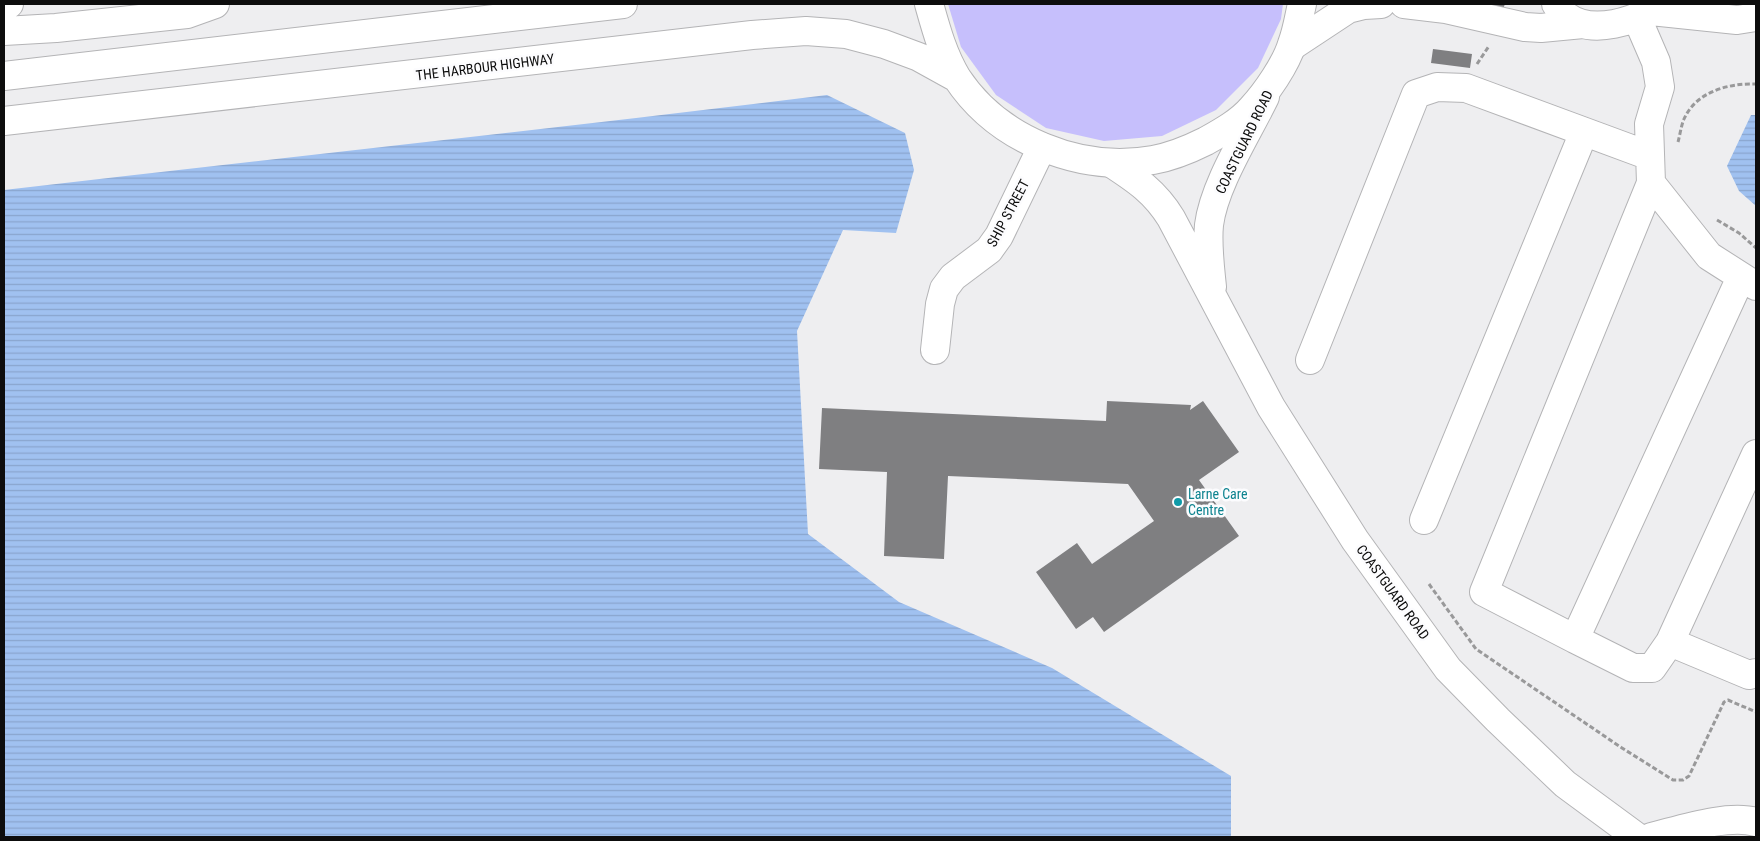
<svg xmlns="http://www.w3.org/2000/svg" width="1760" height="841" font-family="'Roboto Condensed',sans-serif">
	<style>
		.grass { fill: #c6bffc }
		.water { fill: url(#water-rules) }
		.building { fill: #7f7f81 }
		.lines { fill: none; stroke-linecap: round; stroke-linejoin: round }
		.minor-casing { stroke: #b4b4b6; stroke-width: 30 }
		.highway-casing { stroke: #b4b4b6; stroke-width: 30 }
		.path { stroke: #99999a; stroke-width: 3; stroke-dasharray: 5 2.5; stroke-linecap: butt }
		.minor { stroke: #fff; stroke-width: 28 }
		.highway { stroke: #fff; stroke-width: 28 }
		.culture-dot { fill: #0f9aa8; stroke: #fcfcfe; stroke-width: 2 }
		.labels { text-anchor: middle; dominant-baseline: central; stroke-width: 5; stroke-linejoin: round; paint-order: stroke }
		.street-label { font-size: 14px; fill: #0d0d0d; stroke: #fcfcfe }
		.culture-label { font-size: 14px; fill: #0d838f; stroke: #fcfcfe; text-anchor: start }
	</style>
	<defs>
		<pattern id="water-rules" width="6" height="5" patternUnits="userSpaceOnUse" patternTransform="scale(1.25)"><rect width="6" height="5" fill="#a0c1f0"/><path d="M0 2.5h6" fill="none" stroke="#89a5cd"/></pattern>
	</defs>
	<rect width="100%" height="100%" fill="#eeeef0"/>
	<!-- grass -->
	<path class="grass" d="M948,4H1283L1281,19L1258,68L1216,110L1162,136L1104,141L1046,128L996,95L961,47Z"/>
	<!-- water -->
	<path class="water" d="M827,95L905,133L914,170L896,233L843,230L797,331L808,534L899,602L1052,668L1231,776V837H4V190C278,158 553,129 827,95Z
		M1751,115H1756V206L1739,191L1727,166Z"/>
	<!-- building -->
	<path class="building" d="M1484,4H1505L1503,9Z
		M1433,49L1472,54L1470,68L1431,63Z
		M1107,401L1191,405L1190,410L1203,401L1239,452L1199,480L1239,536L1104,632L1093,617L1076,629L1036,572L1077,543L1092,564L1154,521L1128,484L948,476L944,559L884,556L887,472L819,469L822,408L1106,421Z"/>
	<g class="lines">
		<defs>
			<path id="minor" d="M4,4H9
				M1404,4L1446,9L1525,27L1541,28L1583,24
				M1556,4C1559,8 1562,13 1566,16C1592,36 1637,21 1661,4
				M1651,11L1737,20L1756,17
				M1637,18L1656,62L1660,87L1649,124L1651,183L1484,592L1575,639L1741,277
				M4,31L56,28L187,14L215,4
				M1292,46L1348,9L1364,5L1381,4
				M1111,163C1137,180 1155,192 1171,218L1271,407L1355,540L1448,669L1498,720L1565,784L1637,837
				M1651,183L1709,256L1756,286
				M1212,287C1210,267 1207,245 1209,225C1214,185 1247,134 1265,97
				M935,350L940,304L944,289L953,277L989,250L999,236L1042,147
				M1310,360L1416,94L1437,87L1466,88L1650,156
				M1424,520L1584,132
				M1575,639L1633,668H1652L1670,642L1756,454
				M1670,642L1749,675L1756,673
				M1651,837C1680,830 1727,814 1756,822"/>
			<path id="highway" d="M929,4C936,29 943,55 957,78C998,140 1080,173 1153,160C1170,157 1190,149 1206,141C1222,132 1240,122 1252,108C1266,93 1286,64 1292,44C1297,31 1299,17 1302,4
				M4,76L623,4
				M4,121L752,35L806,31L846,34L884,44L919,57L957,78"/>
		</defs>
		<!-- minor casing -->
		<use href="#minor" class="minor-casing"/>
		<!-- highway casing -->
		<use href="#highway" class="highway-casing"/>
		<!-- path -->
		<path class="path" d="M1477,64L1489,46
			M1678,142C1680,135 1681,126 1684,119C1696,92 1728,83 1756,84
			M1717,220L1739,233L1756,248
			M1429,584L1476,649L1622,748L1673,780H1683L1689,776L1724,702L1728,700L1756,712"/>
		<!-- minor -->
		<use href="#minor" class="minor"/>
		<!-- highway -->
		<use href="#highway" class="highway"/>
	</g>
	<!-- markers -->
	<circle class="culture-dot" cx="1178" cy="502" r="5"/>
	<g class="labels">
		<!-- street labels -->
		<g class="street-label">
			<text transform="translate(485 67) rotate(-7)">THE HARBOUR HIGHWAY</text>
			<text transform="translate(1244 142) rotate(-64)">COASTGUARD ROAD</text>
			<text transform="translate(1008 213) rotate(-62)">SHIP STREET</text>
			<text transform="translate(1393 592) rotate(54)">COASTGUARD ROAD</text>
		</g>
		<!-- culture labels -->
		<g class="culture-label">
			<text x="1188" y="494">Larne Care<tspan x="1188" dy="16">Centre</tspan></text>
		</g>
	</g>
	<!-- border -->
	<rect width="1760" height="841" fill="none" stroke="#0d0d0d" stroke-width="10"/>
</svg>
